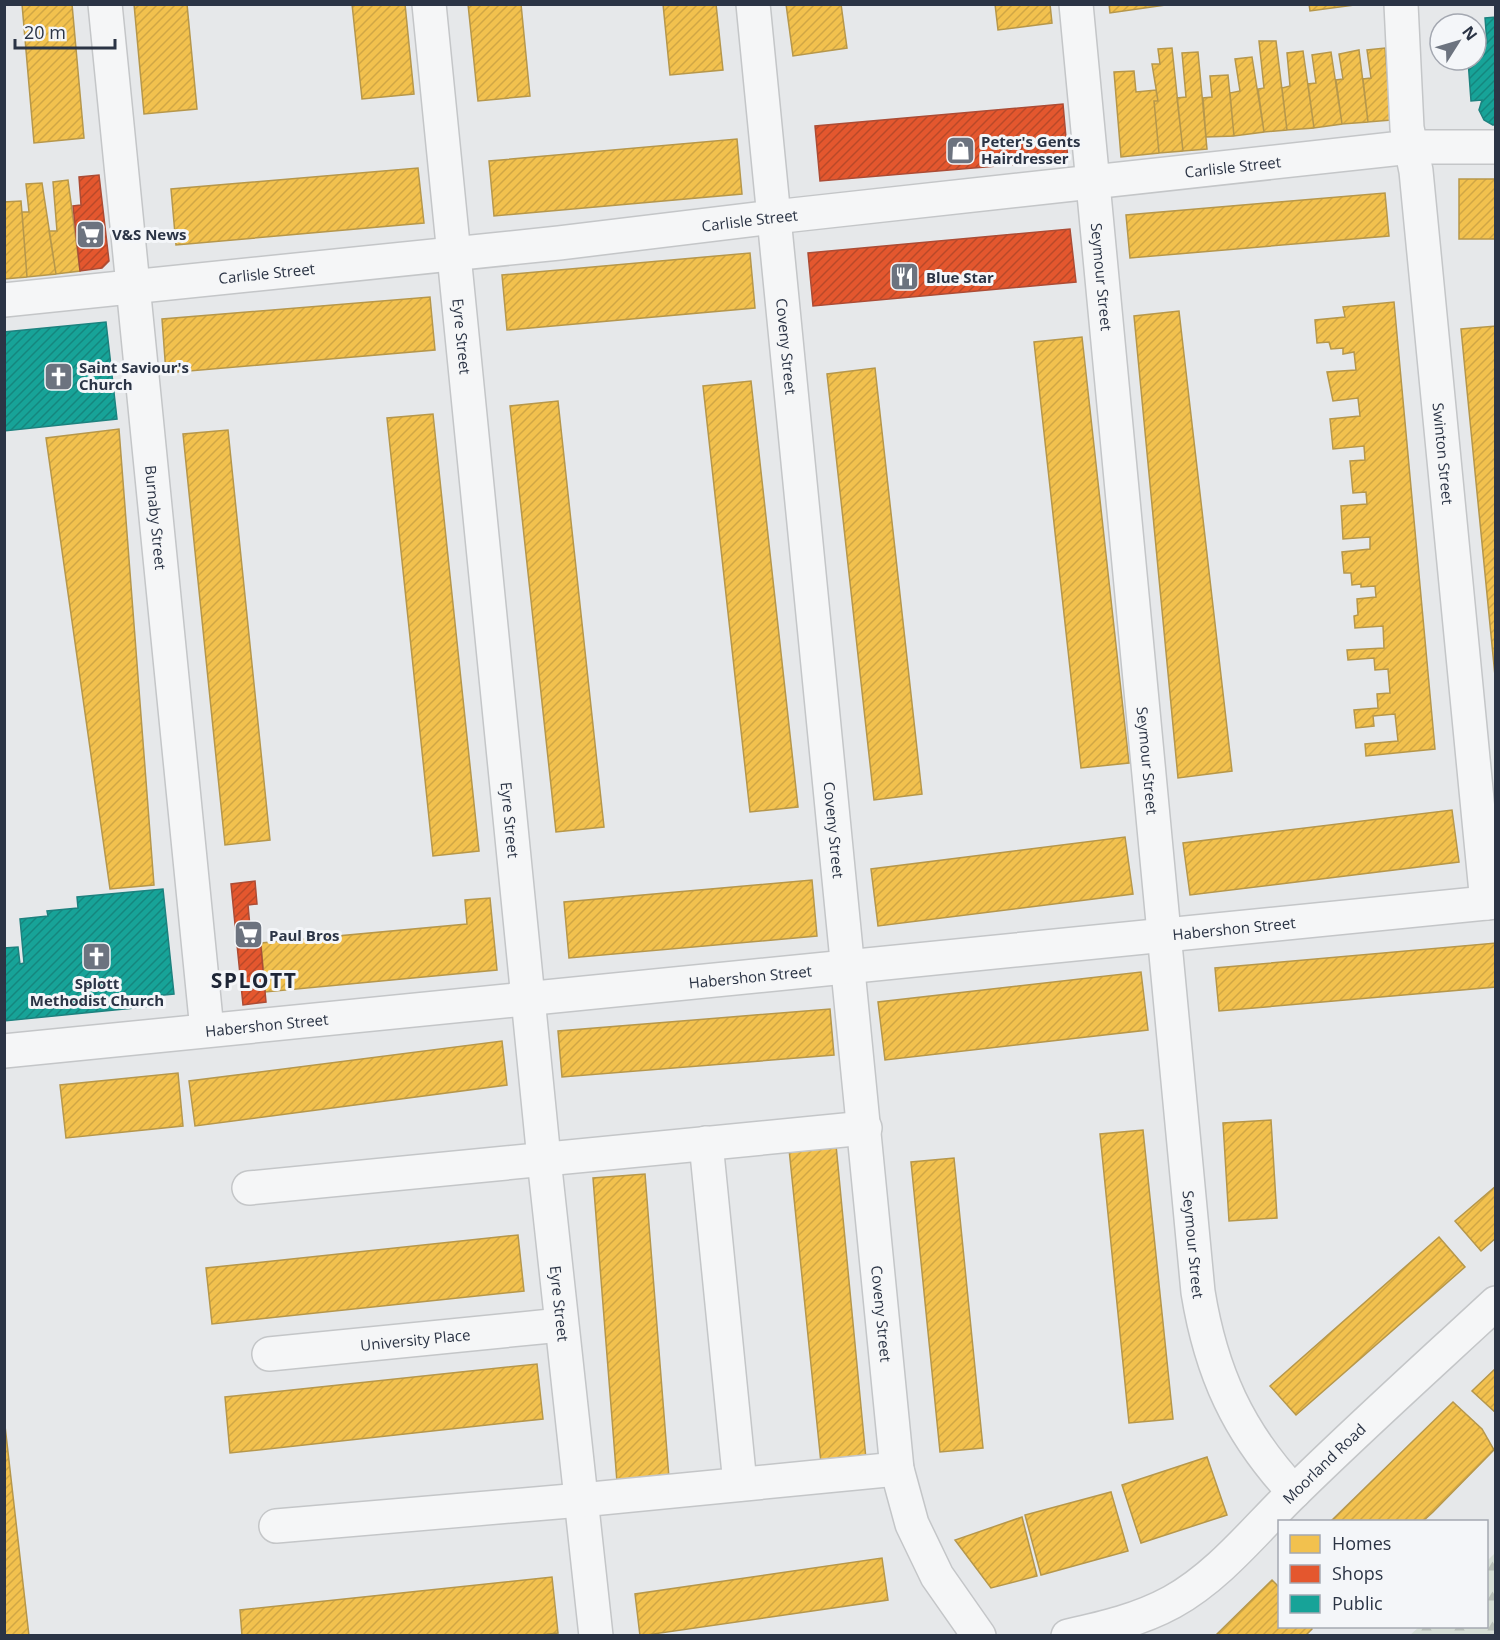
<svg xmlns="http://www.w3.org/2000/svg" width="1500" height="1640" font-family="'Open Sans',sans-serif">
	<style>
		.forest { fill: url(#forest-firs) }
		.homes { fill: url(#homes-hatch); stroke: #b6974b; stroke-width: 1.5 }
		.shops { fill: url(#shops-hatch); stroke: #ac4c35; stroke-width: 1.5 }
		.public { fill: url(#public-hatch); stroke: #1d827f; stroke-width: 1.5 }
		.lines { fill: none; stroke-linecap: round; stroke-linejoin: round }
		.minor-casing { stroke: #c4c6c8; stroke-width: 36 }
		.minor { stroke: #f5f6f7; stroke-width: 33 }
		.labels { text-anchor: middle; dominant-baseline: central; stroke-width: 6; stroke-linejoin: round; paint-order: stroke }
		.poi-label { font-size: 15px; font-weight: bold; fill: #2b3445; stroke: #f4f6f9; text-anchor: start }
		.street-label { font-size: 15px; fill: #2b3445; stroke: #f4f6f9 }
		.district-label { font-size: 21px; font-weight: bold; letter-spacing: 1.5px; fill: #1d2536; stroke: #f4f6f9 }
	</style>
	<defs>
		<pattern id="forest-firs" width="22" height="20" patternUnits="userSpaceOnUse" patternTransform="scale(1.5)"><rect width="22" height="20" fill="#d6ded6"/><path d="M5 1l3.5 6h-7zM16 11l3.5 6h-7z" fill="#b8bfb9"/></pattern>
		<pattern id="homes-hatch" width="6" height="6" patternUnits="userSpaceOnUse" patternTransform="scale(1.5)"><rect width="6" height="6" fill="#f2c14e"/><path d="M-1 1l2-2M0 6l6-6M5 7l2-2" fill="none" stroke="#d0a645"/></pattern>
		<pattern id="shops-hatch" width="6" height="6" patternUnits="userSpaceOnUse" patternTransform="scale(1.5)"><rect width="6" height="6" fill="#e4572e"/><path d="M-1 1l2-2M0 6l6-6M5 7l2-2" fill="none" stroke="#b94929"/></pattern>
		<pattern id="public-hatch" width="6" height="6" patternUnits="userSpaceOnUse" patternTransform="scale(1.5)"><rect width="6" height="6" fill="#17a398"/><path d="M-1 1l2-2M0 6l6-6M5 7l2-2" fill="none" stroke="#15867e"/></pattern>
	</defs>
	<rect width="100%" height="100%" fill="#e6e8ea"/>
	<!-- forest -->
	<path class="forest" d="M1495,1553V1635H1410L1419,1627L1486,1626L1487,1561Z"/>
	<!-- homes -->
	<path class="homes" d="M22,4H72L84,138L34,143Z
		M134,4H187L197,109L144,114Z
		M352,4H405L414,94L362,99Z
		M468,4H521L530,96L478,101Z
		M663,4H716L723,70L670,75Z
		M786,4H841L847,48L793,56Z
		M995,4H1050L1052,23L998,30Z
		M1109,4H1165V5L1110,13Z
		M1309,4H1362L1310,11Z
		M1259,41H1276L1287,130L1264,132L1258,89L1264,88Z
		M1172,48L1183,151L1159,153L1154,101H1158L1152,64H1160L1158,49Z
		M1385,48L1391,120L1368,122L1363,79L1371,78L1367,50Z
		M1359,50L1368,122L1342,124L1336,80L1343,79L1339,54Z
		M1303,51L1314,128L1287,130L1282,88L1290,86L1287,53Z
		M1198,52L1207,149L1183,151L1177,98L1186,97L1182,53Z
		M1331,52L1342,124L1314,128L1308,84L1316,83L1312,55Z
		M1252,57L1264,132L1234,136L1230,93L1240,91L1235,59Z
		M1134,71L1136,92L1156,90L1158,101H1154L1159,153L1121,157L1114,72Z
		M1228,75L1234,136L1206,137L1203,98L1212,97L1210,76Z
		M737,139L742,194L494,216L489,161Z
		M418,168L424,223L176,245L171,189Z
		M1459,179H1496V239H1459Z
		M68,180L80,271L56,274L49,231H57L53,182Z
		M42,183L56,274L27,277L22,212H29L26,184Z
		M1385,193L1389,236L1130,258L1126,215Z
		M21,201L27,277L4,279V202Z
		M750,253L755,308L507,330L502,275Z
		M430,297L435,350L166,373L162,319Z
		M1394,302L1435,749L1366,756L1365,744L1398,741L1395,714L1373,716L1374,726L1356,728L1354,710L1378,708L1377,694L1390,693L1388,669L1375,670L1374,658L1348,660L1347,650L1384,648L1383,626L1355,628L1354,616L1358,615L1357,599L1376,597L1375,586L1361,587V584L1352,585L1351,573H1344L1342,552L1370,549V537L1343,539L1341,506L1367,504L1366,492L1353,493L1350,461L1365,460L1364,446L1333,449L1330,419L1360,416L1358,398L1333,401L1327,372L1356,370L1354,352L1343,354V348L1331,349L1329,342L1317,343L1315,320L1345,317L1343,307Z
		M1179,311L1232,771L1178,778L1134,316Z
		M1496,326V686L1461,329Z
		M1082,337L1129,763L1081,768L1034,342Z
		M875,368L922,794L874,800L827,374Z
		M751,381L798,807L750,812L703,386Z
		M558,401L604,827L556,832L510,406Z
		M433,414L479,851L433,856L387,418Z
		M119,429L154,885L110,889L46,438Z
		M228,430L270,840L225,845L183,434Z
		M1452,810L1459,862L1190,895L1183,843Z
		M1125,837L1133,894L878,926L871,869Z
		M812,880L817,936L569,958L564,902Z
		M490,898L497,970L265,992L261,943L467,924L465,900Z
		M1496,943V987L1219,1011L1215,968Z
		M1141,972L1148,1030L885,1060L878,1002Z
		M830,1009L834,1055L562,1077L558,1031Z
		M502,1041L507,1085L195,1126L189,1081Z
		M178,1073L183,1126L66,1138L60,1085Z
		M1271,1120L1277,1218L1229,1221L1223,1123Z
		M1143,1130L1173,1419L1129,1423L1100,1134Z
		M836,1145L866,1459L821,1463L789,1149Z
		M954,1158L983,1448L940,1452L911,1162Z
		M645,1174L669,1478L617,1482L593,1178Z
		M1496,1186V1238L1481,1251L1455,1221Z
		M518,1235L524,1291L212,1324L206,1268Z
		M1439,1237L1465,1267L1296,1415L1270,1386Z
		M537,1364L543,1419L230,1453L225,1397Z
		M1496,1368V1413L1472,1391Z
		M1453,1402L1482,1429L1494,1450L1433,1512L1422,1522H1330Z
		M4,1417L29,1636H4Z
		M1207,1457L1227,1515L1141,1543L1122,1485Z
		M1111,1492L1128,1551L1041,1575L1025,1515Z
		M1022,1517L1037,1576L991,1588L955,1540Z
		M882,1558L888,1600L640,1636L635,1594Z
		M552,1577L558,1633L532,1636H242L240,1610Z
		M1272,1580L1280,1588V1626H1311L1312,1629L1305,1636H1215Z"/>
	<!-- shops -->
	<path class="shops" d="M1063,104L1068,160L820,181L815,126Z
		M99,175L109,261L102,268L80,271L73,206L81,205L79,177Z
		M1070,229L1076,282L813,306L808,253Z
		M255,881L257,904L248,905L250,927L259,926L266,1002L243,1005L231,884Z"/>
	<!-- public -->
	<path class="public" d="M1496,17V123L1493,125L1484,120L1479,110L1482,100L1471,101L1468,60H1476V44L1487,43L1485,18Z
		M106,322L117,419L4,431V332Z
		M163,889L174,994L153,996L154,1006L4,1021V948L18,947L20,964L24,963L20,919L48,916L47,911L78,908L77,897Z"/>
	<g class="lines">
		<defs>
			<g id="minor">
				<path id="s1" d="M105,4L207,1030"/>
				<path id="s2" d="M429,4L544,1159L596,1636"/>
				<path id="s3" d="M753,4L897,1469L912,1524L937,1576L979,1636"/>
				<path id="s4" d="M1076,4L1198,1292C1211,1372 1238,1432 1294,1492"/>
				<path id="s5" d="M1401,4L1407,128L1416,171L1487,903"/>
				<path id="s6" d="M4,300L559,243L774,217L1411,147H1496"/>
				<path id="s7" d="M4,1051L1496,902"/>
				<path d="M706,1143L740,1484"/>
				<path d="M249,1188L865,1128"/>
				<path id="s8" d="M269,1354L561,1325"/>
				<path d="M276,1526L581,1500L897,1469"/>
				<path id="s9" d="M1068,1636C1104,1628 1139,1620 1172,1602C1219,1576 1255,1530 1293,1493C1359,1428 1428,1366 1496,1303"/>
			</g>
		</defs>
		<!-- minor casing -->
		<use href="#minor" class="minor-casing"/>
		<!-- minor -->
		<use href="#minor" class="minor"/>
	</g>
	<!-- icons -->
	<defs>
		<symbol id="shop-square" viewBox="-11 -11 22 22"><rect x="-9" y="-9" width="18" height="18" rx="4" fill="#6c737f" stroke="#f4f6f9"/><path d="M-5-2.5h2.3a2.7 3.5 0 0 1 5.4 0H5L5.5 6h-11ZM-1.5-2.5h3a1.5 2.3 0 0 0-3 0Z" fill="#fff"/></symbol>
		<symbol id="supermarket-square" viewBox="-11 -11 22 22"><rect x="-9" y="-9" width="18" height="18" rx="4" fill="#6c737f" stroke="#f4f6f9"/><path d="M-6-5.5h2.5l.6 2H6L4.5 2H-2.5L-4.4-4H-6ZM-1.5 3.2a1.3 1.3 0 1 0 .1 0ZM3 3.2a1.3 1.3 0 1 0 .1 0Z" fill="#fff"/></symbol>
		<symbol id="restaurant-square" viewBox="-11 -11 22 22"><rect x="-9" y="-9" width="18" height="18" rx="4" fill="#6c737f" stroke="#f4f6f9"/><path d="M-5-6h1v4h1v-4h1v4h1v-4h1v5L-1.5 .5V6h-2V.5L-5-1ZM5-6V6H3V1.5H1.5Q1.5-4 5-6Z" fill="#fff"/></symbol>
		<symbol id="church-square" viewBox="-11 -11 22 22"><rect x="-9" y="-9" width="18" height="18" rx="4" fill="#6c737f" stroke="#f4f6f9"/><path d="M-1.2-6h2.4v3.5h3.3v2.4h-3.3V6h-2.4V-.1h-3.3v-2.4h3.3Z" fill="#fff"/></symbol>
	</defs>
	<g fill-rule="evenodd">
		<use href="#shop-square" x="944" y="134" width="33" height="33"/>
		<use href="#supermarket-square" x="74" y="218" width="33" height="33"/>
		<use href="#restaurant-square" x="888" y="260" width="33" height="33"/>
		<use href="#church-square" x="42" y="360" width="33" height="33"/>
		<use href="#supermarket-square" x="232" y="918" width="33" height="33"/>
		<use href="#church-square" x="80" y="940" width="33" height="33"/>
	</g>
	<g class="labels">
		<!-- poi labels -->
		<g class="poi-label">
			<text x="981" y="141">Peter's Gents<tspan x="981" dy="17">Hairdresser</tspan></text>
			<text x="112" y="234">V&amp;S News</text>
			<text x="926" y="277">Blue Star</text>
			<text x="79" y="367">Saint Saviour's<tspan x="79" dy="17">Church</tspan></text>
			<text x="269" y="935">Paul Bros</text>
			<text x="97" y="983" text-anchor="middle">Splott<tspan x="97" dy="17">Methodist Church</tspan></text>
		</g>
		<!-- street labels -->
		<g class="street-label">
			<text stroke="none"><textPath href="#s6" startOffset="1236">Carlisle Street</textPath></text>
			<text stroke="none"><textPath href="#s6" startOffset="750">Carlisle Street</textPath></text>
			<text stroke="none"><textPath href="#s6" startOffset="264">Carlisle Street</textPath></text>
			<text stroke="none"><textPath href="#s4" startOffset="274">Seymour Street</textPath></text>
			<text stroke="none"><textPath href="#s2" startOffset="334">Eyre Street</textPath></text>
			<text stroke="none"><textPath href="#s3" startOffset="344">Coveny Street</textPath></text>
			<text stroke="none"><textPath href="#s5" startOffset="452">Swinton Street</textPath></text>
			<text stroke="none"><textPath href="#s1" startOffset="516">Burnaby Street</textPath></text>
			<text stroke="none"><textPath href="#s4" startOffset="760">Seymour Street</textPath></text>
			<text stroke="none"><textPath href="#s2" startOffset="820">Eyre Street</textPath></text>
			<text stroke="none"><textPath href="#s3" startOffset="830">Coveny Street</textPath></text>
			<text stroke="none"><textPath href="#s7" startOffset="1236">Habershon Street</textPath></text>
			<text stroke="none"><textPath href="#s7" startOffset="750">Habershon Street</textPath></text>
			<text stroke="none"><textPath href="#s7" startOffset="264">Habershon Street</textPath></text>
			<text stroke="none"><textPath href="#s4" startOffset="1246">Seymour Street</textPath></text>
			<text stroke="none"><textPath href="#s2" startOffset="1306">Eyre Street</textPath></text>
			<text stroke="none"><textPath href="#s3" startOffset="1316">Coveny Street</textPath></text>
			<text stroke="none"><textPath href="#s8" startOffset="147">University Place</textPath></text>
			<text stroke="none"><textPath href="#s9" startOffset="316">Moorland Road</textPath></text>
		</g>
		<!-- district labels -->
		<g class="district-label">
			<text x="254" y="980">SPLOTT</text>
		</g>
	</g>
	<!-- border -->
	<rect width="1500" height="1640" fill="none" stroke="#2b3445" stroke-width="12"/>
	<!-- legend -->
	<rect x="1278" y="1520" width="210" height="108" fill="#f4f6f9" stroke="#a4a8b1" stroke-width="1.5"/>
	<rect x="1290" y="1535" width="30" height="18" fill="#f2c14e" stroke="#a4a8b1" stroke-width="1.5"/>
	<text x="1332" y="1550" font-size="18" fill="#2b3445">Homes</text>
	<rect x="1290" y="1565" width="30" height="18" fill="#e4572e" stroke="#a4a8b1" stroke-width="1.5"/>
	<text x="1332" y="1580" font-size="18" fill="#2b3445">Shops</text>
	<rect x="1290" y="1595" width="30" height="18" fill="#17a398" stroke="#a4a8b1" stroke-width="1.5"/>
	<text x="1332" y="1610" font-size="18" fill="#2b3445">Public</text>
	<!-- north arrow -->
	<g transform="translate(1458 42) rotate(53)"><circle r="28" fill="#f4f6f9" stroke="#a4a8b1" stroke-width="1.5"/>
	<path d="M0-4.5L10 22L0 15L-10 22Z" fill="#6c737f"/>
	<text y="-9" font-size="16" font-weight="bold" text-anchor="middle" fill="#2b3445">N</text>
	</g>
	<!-- scale -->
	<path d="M15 39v9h100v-9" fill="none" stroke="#2b3445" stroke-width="3"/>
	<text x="24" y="39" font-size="18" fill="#2b3445" stroke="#f4f6f9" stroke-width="4.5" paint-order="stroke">20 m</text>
</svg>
